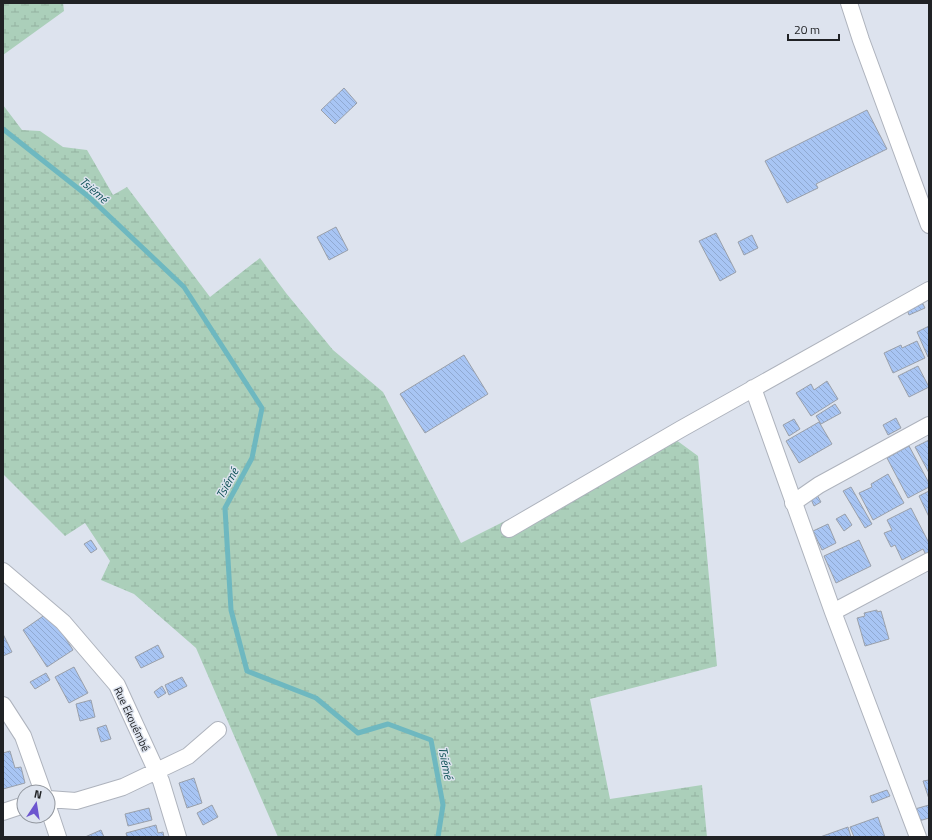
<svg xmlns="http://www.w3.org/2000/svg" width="932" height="840" font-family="'Titillium Web',sans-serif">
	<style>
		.wetland { fill: url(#wetland-marsh) }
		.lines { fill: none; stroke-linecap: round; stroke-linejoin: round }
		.stream { stroke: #6eb8c0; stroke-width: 5 }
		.building { fill: url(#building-back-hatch); stroke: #9aa0aa }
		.minor-casing { stroke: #aeb3bd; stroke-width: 18 }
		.minor { stroke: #fff; stroke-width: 16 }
		.labels { text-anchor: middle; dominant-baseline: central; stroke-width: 3; stroke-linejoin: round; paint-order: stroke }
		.street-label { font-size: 11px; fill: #202225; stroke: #dde3ee }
		.water-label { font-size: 12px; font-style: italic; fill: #0c4f55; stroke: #dde3ee }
	</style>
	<defs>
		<pattern id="wetland-marsh" width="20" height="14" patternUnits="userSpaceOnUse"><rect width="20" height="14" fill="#abcfba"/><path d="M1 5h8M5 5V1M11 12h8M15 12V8" fill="none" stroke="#93b1a0"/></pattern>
		<pattern id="building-back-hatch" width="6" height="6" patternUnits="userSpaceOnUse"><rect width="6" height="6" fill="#a8c5f4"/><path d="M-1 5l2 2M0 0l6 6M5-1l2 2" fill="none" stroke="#90a9d1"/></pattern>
	</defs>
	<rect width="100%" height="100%" fill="#dde3ee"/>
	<!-- wetland -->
	<path class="wetland" d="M3,3H63L64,11L3,55Z
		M3,105L22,130L40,131L63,147L87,150L113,195L127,187L210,297L260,258L286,293L333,350L383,392L461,543L672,437L698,456L717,666L590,699L610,799L702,785L707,837H278L196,648L134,594L101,580L110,561L85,523L65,536L3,474Z"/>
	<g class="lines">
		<!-- stream -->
		<path class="stream" d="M3,129L89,197L184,287L262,408L252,458L225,508L231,610L247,671L316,698L358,733L388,724L431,740L443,805L438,837"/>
	</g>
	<!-- building -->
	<path class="building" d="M344,88L357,103L335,124L321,110Z
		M867,110L887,149L816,184L818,188L787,203L765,161Z
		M336,227L348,250L329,260L317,237Z
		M716,233L736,272L720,281L699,241Z
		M752,235L758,248L744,255L738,242Z
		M921,300L925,308L909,315L906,307Z
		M929,326V356L928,357L917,332Z
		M917,341L925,358L893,373L884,353L901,345L902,348Z
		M464,355L488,394L425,433L400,394Z
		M918,366L929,387L909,397L898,376Z
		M827,381L838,399L811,416L796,393L811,384L814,390Z
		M835,404L841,413L821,424L816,416Z
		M896,418L901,428L888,435L883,425Z
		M794,419L800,429L789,436L783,425Z
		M819,422L832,444L799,463L786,441Z
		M929,440V473L915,447Z
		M909,446L929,483V487L908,498L887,458Z
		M888,474L904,503L873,520L859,493L872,487L871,484Z
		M851,487L872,524L865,528L843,491Z
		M929,491V517L919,496Z
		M816,493L821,502L814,506L810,497Z
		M911,508L929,543V554L926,555L923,549L902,560L895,545L891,547L884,533L892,530L887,520Z
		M845,514L852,525L844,531L836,519Z
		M828,524L836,543L822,550L813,531Z
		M91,540L97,549L91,553L84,544Z
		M859,540L871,566L836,583L824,556Z
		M877,610V612L881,611L889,639L865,646L857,618L865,616L864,613Z
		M49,612L73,650L47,667L23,630Z
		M3,634L12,652L3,656Z
		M158,645L164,657L141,668L135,657Z
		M74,667L88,693L69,703L55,677Z
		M46,673L50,680L35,689L30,682Z
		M182,677L187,686L169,695L165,685Z
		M162,686L166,693L158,698L154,692Z
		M91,700L95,717L80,721L76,704Z
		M106,725L111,739L101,742L97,728Z
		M10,751L15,768L21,767L25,783L3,789V753Z
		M194,778L202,803L187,808L179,783Z
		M929,780V799L923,781Z
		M887,790L890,796L872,803L870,796Z
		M212,805L218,817L203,825L197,813Z
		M929,805V818L919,821L915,809Z
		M149,808L152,820L128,826L125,814Z
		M878,817L885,837H854L850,827Z
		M156,825L158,833L163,832L164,837H127L126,833Z
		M848,827L851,837H820Z
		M101,830L104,837H85Z"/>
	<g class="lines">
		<defs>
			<path id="minor" d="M849,3L861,40L929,225
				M753,388L833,612L918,837
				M793,503L819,485L929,425
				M509,529L681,429L929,290
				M3,571L63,622L117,685L161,781L178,837
				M833,612L929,561
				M3,705L23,736L43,792
				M48,799L76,801L123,787L188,756L218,730
				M48,807L58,837
				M3,812L24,805"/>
		</defs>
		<!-- minor casing -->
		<use href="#minor" class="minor-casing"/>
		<!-- minor -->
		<use href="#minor" class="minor"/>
	</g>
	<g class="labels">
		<!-- street labels -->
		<g class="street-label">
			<text transform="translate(132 719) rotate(65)">Rue Ekouémbé</text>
		</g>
		<!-- water labels -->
		<g class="water-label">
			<text transform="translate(94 190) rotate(41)">Tsiémé</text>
			<text transform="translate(227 483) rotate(-61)">Tsiémé</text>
			<text transform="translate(446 763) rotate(79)">Tsiémé</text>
		</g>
	</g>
	<!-- border -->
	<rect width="932" height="840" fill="none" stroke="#202225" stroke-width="8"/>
	<!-- north arrow -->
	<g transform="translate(36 804) rotate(12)"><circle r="19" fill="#dde3ee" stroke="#91969e"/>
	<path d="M0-3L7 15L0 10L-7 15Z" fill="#6c55cf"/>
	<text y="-6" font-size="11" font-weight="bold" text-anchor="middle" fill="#202225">N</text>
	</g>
	<!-- scale -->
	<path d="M788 34v6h51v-6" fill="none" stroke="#202225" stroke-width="2"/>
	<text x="794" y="34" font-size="12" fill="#202225" stroke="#dde3ee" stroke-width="3" paint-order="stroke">20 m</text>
</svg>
